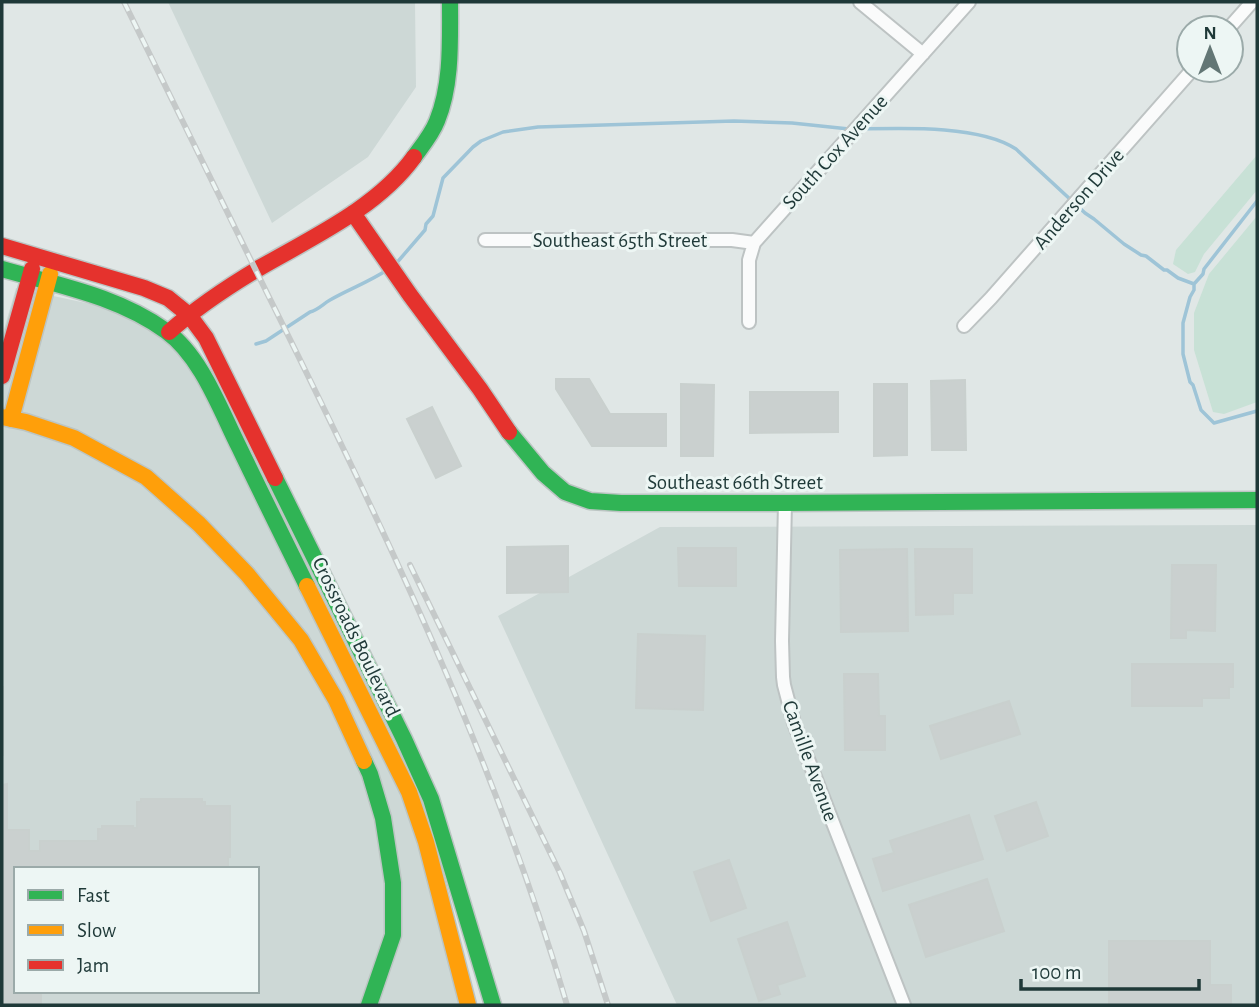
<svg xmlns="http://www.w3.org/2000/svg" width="1259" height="1007" font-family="'Alegreya Sans',sans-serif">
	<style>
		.built { fill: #cdd8d6; fill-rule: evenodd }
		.green { fill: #c8e1d6 }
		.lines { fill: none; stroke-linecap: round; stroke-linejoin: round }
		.stream { stroke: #9ec4d7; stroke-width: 3.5 }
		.building { fill: #cad0cf; stroke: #c9d0ce; stroke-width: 2 }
		.street-casing { stroke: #bdc3c3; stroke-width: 16 }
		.fast-casing { stroke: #bcc5c3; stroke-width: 19 }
		.slow-casing { stroke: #bcc5c3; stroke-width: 19 }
		.jam-casing { stroke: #bcc5c3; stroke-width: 19 }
		.street { stroke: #fafbfb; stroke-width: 12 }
		.fast { stroke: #30b455; stroke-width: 16 }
		.slow { stroke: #ff9f0a; stroke-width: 16 }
		.jam { stroke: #e5322d; stroke-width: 16 }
		.rail-casing { stroke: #c5c9c9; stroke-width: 6 }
		.rail { stroke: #edf6f4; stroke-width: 3.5; stroke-dasharray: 10; stroke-linecap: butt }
		.labels { text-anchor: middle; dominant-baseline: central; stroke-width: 6; stroke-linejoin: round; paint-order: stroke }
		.street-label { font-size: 21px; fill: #1f3938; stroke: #edf6f4 }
	</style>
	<rect width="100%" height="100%" fill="#e0e7e6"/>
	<!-- built -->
	<path class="built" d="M168,2H415L416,87L368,157L272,223Z
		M16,288L100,306L158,331L180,356L207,397L403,798L421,852L461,1005H2V336ZM16,869H257V991H16Z
		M1257,525V1005H677L498,616L660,527Z"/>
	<!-- green -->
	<path class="green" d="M1257,155V190L1204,254L1195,272L1188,274L1173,264L1176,250Z
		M1257,216V402L1224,414L1213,412L1194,350V313L1209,274Z"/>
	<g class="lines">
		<!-- stream -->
		<path class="stream" d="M860,129C903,128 980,125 1016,149L1085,213L1094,219L1124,244L1141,255L1146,256L1164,270H1167L1178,278L1194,284
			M1257,201L1204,269L1203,274L1194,284V290L1190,297L1183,323V354L1190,382L1193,385L1201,410L1214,423L1257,411
			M394,266L425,230L426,224L433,216L443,178L473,147L481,141L503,132L538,127L734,121L792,123L849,129
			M256,344L266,341L310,312C318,310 323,304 330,300C349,289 369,282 387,270"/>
	</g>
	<!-- building -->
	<path class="building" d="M556,379H589L610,414H666V446H592L556,389Z
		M965,380L966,450H932L931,381Z
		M681,384L714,385L713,456H681Z
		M874,384H907V455L874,456Z
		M750,392H838V432L750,433Z
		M432,407L461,466L436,478L407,419Z
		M568,546V592L507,593V547Z
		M678,548H736V586H679Z
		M907,549L908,631L841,632L840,550Z
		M915,549H972V593H953V614L916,615Z
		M1172,565H1216L1215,631L1186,630V638H1171Z
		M638,634L705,636L703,710L636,708Z
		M1132,664H1233V687H1229V698H1202V706H1132Z
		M844,674H878L879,716H885V750H845Z
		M2,687H3V755H2Z
		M1009,701L1020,734L941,759L930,726Z
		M7,784V830H29V851H40V841H98V829H102V826H133V828H137V802H141V799H202V802H205V806H230V857H228V869H16V991H41V1005H2V785Z
		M1036,802L1048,836L1007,851L995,816Z
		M969,815L983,859L883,891L873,859L894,853L890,841Z
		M729,860L746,908L711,921L694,872Z
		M987,879L1004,931L926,957L909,905Z
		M787,922L805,976L777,985L780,994L759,1001L738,939Z
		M1109,941H1210V985H1231V1005H1109Z"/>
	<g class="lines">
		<defs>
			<path id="street" d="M860,2L923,54
				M1229,28L1252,2
				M485,240H732L754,243
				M749,322V260L754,243L969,2
				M964,326L991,298L1192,70
				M785,503L782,641L783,677L784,685L794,723L904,1005"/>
			<path id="fast" d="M414,157C422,146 432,134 437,121C452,84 450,41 450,2
				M2,269C57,285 118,296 166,331C201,356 220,409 239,447C261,493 284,539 307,586
				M509,432L543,473L565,492L590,501L621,503H785L1257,500
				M275,478L404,739L431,799L493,1005
				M364,761L370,774L383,818L393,883V935L369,1005"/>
			<path id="slow" d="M2,417L26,422L74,438L146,477L199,524L247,574L301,640L336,700L364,761
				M11,419L50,274
				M307,586L409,792L426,842L468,1005"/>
			<path id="jam" d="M353,213L410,295L480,389L509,432
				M2,246L144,288L168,298L189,315L206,338L275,478
				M169,332C197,307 229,286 261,267C313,237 378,207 414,157
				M2,376L32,269"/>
		</defs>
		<!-- street casing -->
		<use href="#street" class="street-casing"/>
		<!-- fast casing -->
		<use href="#fast" class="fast-casing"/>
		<!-- slow casing -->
		<use href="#slow" class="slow-casing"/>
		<!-- jam casing -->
		<use href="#jam" class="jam-casing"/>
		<!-- street -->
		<use href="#street" class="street"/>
		<!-- fast -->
		<use href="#fast" class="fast"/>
		<!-- slow -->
		<use href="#slow" class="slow"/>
		<!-- jam -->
		<use href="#jam" class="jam"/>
		<defs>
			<path id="rail" d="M124,2C173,101 221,200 270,299C384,528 495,759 567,1005
				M410,565L560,873L584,931L608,1005"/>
		</defs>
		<!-- rail casing -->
		<use href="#rail" class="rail-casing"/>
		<!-- rail -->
		<use href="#rail" class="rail"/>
	</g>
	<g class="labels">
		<!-- street labels -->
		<g class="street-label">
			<text transform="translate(835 152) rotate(-48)">South Cox Avenue</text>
			<text transform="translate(1079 199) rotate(-49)">Anderson Drive</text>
			<text x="620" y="240">Southeast 65th Street</text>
			<text x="735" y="482">Southeast 66th Street</text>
			<text transform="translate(356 637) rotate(64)">Crossroads Boulevard</text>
			<text transform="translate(810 761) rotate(70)">Camille Avenue</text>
		</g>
	</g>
	<!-- border -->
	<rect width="1259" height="1007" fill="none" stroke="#1f3938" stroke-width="7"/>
	<!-- legend -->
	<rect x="14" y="867" width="245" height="126" fill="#edf6f4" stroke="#9baaa9" stroke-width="2"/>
	<rect x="28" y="890" width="35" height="10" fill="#30b455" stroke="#9baaa9" stroke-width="2"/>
	<text x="77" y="902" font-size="21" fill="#1f3938">Fast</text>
	<rect x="28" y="925" width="35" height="10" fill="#ff9f0a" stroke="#9baaa9" stroke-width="2"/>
	<text x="77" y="937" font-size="21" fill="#1f3938">Slow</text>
	<rect x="28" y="960" width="35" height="10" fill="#e5322d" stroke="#9baaa9" stroke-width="2"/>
	<text x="77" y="972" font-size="21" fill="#1f3938">Jam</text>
	<!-- north arrow -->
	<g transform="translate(1210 49)"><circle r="33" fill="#edf6f4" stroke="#9baaa9" stroke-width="2"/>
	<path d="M0-5L12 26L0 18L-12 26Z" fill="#637675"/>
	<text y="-10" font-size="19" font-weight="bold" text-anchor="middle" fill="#1f3938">N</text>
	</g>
	<!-- scale -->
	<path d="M1021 979v10h178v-10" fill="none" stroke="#1f3938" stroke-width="3.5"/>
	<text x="1032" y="979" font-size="21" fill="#1f3938" stroke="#edf6f4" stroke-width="5" paint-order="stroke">100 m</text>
</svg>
